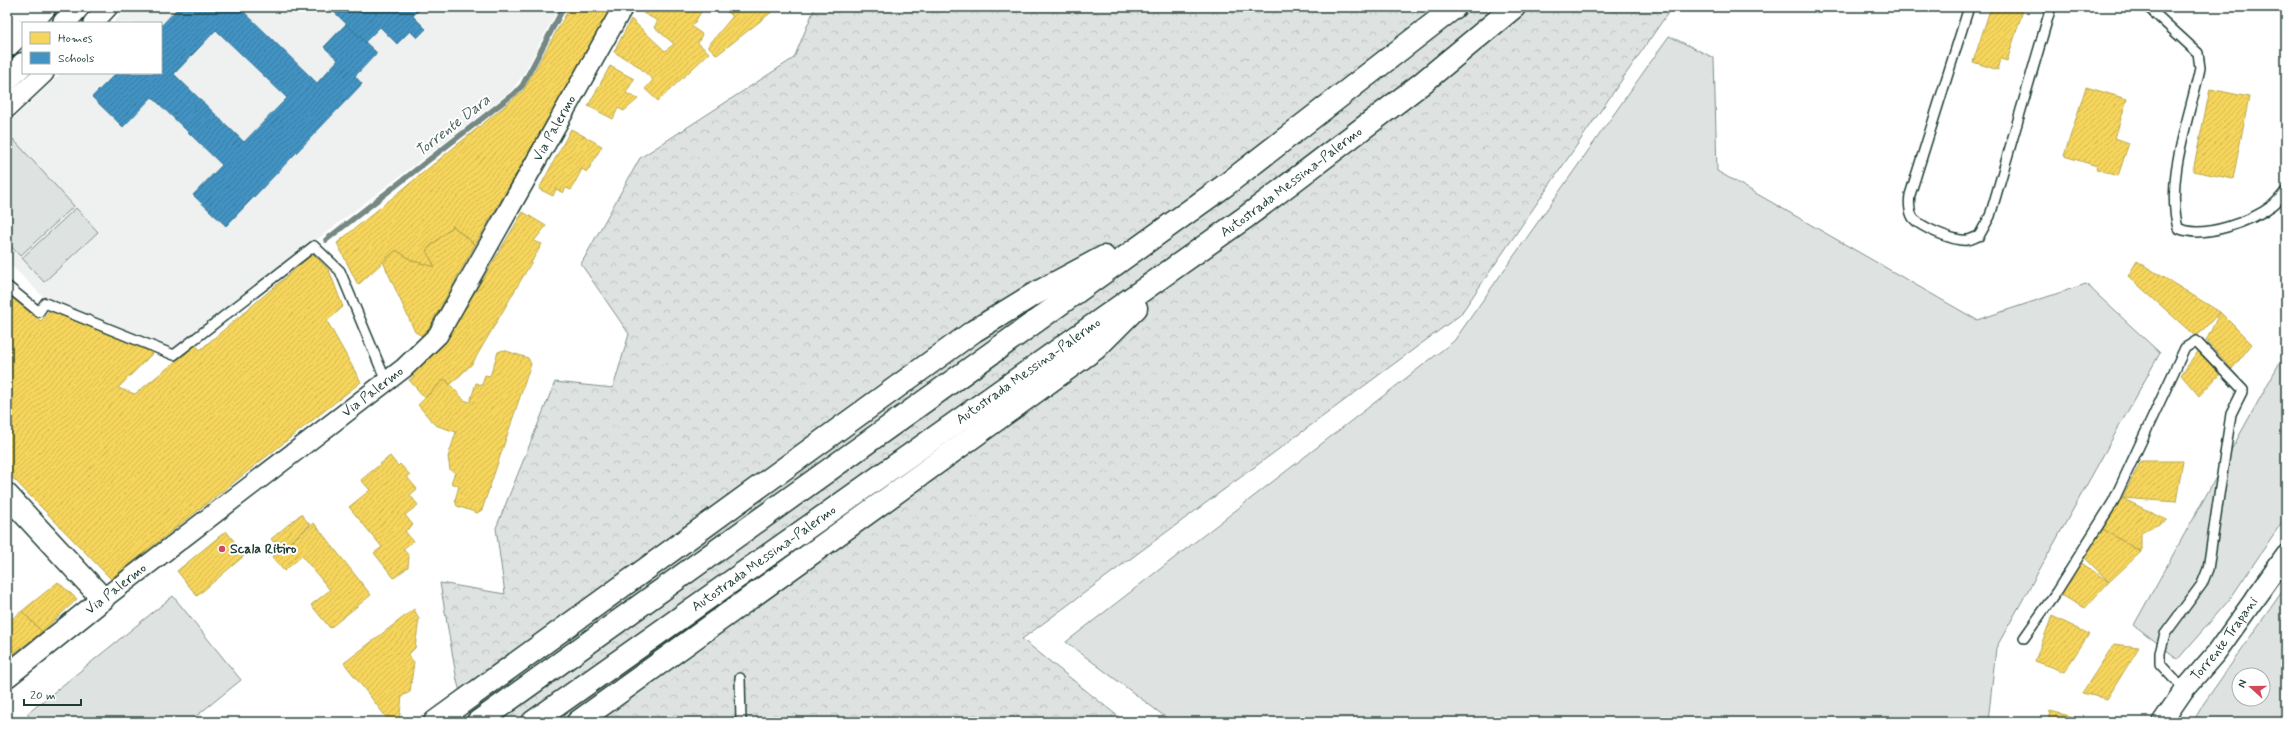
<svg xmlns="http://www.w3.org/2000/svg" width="2293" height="729" font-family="Mynerve,sans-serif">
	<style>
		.built { fill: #eef1f0 }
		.green { fill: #dee3e2; stroke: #7e908b; fill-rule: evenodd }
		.forest { fill: url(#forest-crowns); stroke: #7e908b }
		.homes { fill: url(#homes-hatch); stroke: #b6a750 }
		.schools { fill: url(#schools-hatch); stroke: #387998; fill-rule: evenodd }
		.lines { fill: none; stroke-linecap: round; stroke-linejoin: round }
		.stream { stroke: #758883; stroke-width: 5.5 }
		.service-casing { stroke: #1f3d34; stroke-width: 12 }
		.minor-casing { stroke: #1f3d34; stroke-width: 22 }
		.secondary-casing { stroke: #1f3d34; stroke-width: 25 }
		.primary-casing { stroke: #1f3d34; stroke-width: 25 }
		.motorway-casing { stroke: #1f3d34; stroke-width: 25 }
		.service { stroke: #fff; stroke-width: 9 }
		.minor { stroke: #fff; stroke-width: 19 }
		.secondary { stroke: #fff; stroke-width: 22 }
		.primary { stroke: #fff; stroke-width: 22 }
		.motorway { stroke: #fff; stroke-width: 22 }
		.poi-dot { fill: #d1495b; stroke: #fff; stroke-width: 1.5 }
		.labels { text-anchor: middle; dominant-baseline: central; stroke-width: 4; stroke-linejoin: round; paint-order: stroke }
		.street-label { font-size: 14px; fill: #1f3d34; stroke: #fff }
		.poi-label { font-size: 14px; font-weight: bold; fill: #1f3d34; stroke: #fff; text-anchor: start }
		.water-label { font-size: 15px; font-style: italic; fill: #4a625b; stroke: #fff }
	</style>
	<defs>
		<pattern id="forest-crowns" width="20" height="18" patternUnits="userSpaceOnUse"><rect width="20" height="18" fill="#dee3e2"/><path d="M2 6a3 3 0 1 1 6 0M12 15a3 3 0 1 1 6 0" fill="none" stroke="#bec4c2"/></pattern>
		<pattern id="homes-hatch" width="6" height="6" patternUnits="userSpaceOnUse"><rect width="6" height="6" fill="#f6d55c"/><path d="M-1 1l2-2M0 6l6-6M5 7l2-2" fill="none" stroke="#d2b851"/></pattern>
		<pattern id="schools-hatch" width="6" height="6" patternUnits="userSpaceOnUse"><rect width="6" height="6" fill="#4393c3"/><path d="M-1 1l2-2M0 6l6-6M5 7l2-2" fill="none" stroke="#37799f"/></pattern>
	</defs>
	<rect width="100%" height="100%" fill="#fff"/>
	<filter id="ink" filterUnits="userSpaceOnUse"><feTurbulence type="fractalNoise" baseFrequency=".025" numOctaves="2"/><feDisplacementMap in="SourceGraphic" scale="8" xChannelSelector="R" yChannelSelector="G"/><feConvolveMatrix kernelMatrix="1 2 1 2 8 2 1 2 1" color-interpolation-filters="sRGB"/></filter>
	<g filter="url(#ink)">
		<!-- built -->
		<path class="built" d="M127,7H559L524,73L512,90L173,350L121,331L115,325L87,317L50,302L39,293L7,261V125L61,73H161V23H113Z"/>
		<!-- green -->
		<path class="green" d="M1669,36L1714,58L1717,171L1977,320L2086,284L2160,353L1996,648L1988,722H1172L1066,642L1454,341Z
			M13,139L74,206L20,256L7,242V145Z
			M76,208L98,232L44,282L22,258Z
			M2280,362L2286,363V516L2230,599L2178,659L2134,625Z
			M2286,586V722H2193L2204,703ZM2239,675H2263V699H2239Z
			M173,596L241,680L189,722H34L27,714Z"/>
		<!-- forest -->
		<path class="forest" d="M815,7H1672L1460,315L1022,639L1125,722H469L457,681L440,583L505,594L496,528L555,382L613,388L629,334L581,264L640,158L794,58Z"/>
		<!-- homes -->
		<path class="homes" d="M570,7H613L475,245L453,226L426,250L435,267L413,261L396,250L358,285L337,243L523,91Z
			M647,7H704L692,27L702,34L698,43L709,53L658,101L645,89L653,80L638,66L614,52L631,19L665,51L674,44L654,27L658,21L643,13Z
			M731,7H770L773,11L717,55L708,46L733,16L727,12Z
			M1991,7H2024L2007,61L2001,59L1998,70L1973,62Z
			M610,66L634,79L626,93L638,99L624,111L618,108L613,119L588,106Z
			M2086,87L2127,99L2115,138L2129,143L2118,176L2096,169L2097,166L2064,156Z
			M2210,89L2249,97L2233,179L2193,171Z
			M571,129L602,146L587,172L582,169L571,190L566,188L563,193L556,189L553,196L539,189Z
			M523,212L546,226L534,241L542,244L472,364L450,385L445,379L425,398L409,380L414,376L411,373L446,340Z
			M453,226L475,245L424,337L415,332L383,262L396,250L413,261L435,267L426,250Z
			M313,254L329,270L343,307L327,321L361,382L111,579L7,472V294L41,321L52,307L153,353L118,388L135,394L196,345L200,350Z
			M2137,261L2220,312L2196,337L2128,276Z
			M2220,312L2252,344L2232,369L2206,341Z
			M2200,349L2220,374L2199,396L2181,375Z
			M503,350L528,358L531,364L482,510L477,513L457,506L455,500L459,486L451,483L455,472L450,470L448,457L456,432L435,425L418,405L445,379L464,400L470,402L476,383L482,385L485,375L490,376L498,352Z
			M390,456L398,466L400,464L410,475L407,477L417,489L410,495L418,505L405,515L413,525L405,531L413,541L403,549L409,556L408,567L394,578L374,553L382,547L349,507L370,490L361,480Z
			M2141,461H2183L2176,502L2122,498Z
			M2122,498L2167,520L2141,533V552L2103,529Z
			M301,514L310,525L280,550L271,539Z
			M314,523L371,595L330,628L311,605L330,590L302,556L284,571L272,557Z
			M2103,529L2141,552L2109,582L2083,556Z
			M226,531L245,555L197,596L177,571Z
			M2080,562L2109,582L2085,608L2060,595Z
			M58,582L77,599L42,632L22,611Z
			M414,609L419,619L415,648L408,655L414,662L410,692L402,696L399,722H390L344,663Z
			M22,611L42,632L7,659V623Z
			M2052,616L2089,634L2064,672L2035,661Z
			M2114,644L2139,647L2107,699L2082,693Z
			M2050,711L2094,722H2048Z"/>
		<!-- schools -->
		<path class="schools" d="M179,7H239L317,83L338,60L324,47L346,24L377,53L355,76L362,84L226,226L193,195L222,165L152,97L123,127L92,97L116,73H161V26ZM216,30L287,98L244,142L174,74Z
			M329,7H422L413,16L426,29L417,38L410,31L397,44L380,27L365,42Z"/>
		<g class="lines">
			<!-- stream -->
			<path class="stream" d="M326,240L516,92L522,86L564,7"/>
			<defs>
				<path id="service" d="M1969,7L1910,195C1909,202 1909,210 1912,216C1916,226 1956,242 1967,240C1971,240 1975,237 1979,236L1990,216L2051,7
					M2148,7L2198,53L2200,68C2190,117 2165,178 2178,228C2203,240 2252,221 2273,205C2278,201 2282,195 2286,191
					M7,286L39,312L45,303L174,355L314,246L340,271L386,381
					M2024,638L2057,591L2113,502L2185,348L2196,341L2243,390L2231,414L2208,569L2202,584L2165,634L2160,653V664L2184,690
					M740,678L741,722"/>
				<g id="minor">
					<path d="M7,21L19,7"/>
					<path d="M93,23L108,7"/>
					<path d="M7,108L44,73"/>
					<path id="s1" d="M103,599L404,368L438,335L623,7"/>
					<path id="s2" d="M2162,722L2184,690L2216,653L2286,555"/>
				</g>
				<path id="secondary" d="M7,495L103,599L7,676"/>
				<path id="primary" d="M31,23L45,7
					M64,23L78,7
					M7,46L23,31
					M7,80L23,64"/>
				<g id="motorway">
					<path d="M435,722L974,331L1031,296L1104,257"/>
					<path d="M478,722L1227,184L1455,7"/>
					<path id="s3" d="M533,722L1246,217L1421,84L1514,7"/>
					<path d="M578,722L1096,348L1136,308"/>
				</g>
			</defs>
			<!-- service casing -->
			<use href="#service" class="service-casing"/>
			<!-- minor casing -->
			<use href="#minor" class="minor-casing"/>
			<!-- secondary casing -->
			<use href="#secondary" class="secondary-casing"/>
			<!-- primary casing -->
			<use href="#primary" class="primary-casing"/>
			<!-- motorway casing -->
			<use href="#motorway" class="motorway-casing"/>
			<!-- service -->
			<use href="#service" class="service"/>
			<!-- minor -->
			<use href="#minor" class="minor"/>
			<!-- secondary -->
			<use href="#secondary" class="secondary"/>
			<!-- primary -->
			<use href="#primary" class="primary"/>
			<!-- motorway -->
			<use href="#motorway" class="motorway"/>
		</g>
	</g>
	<!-- markers -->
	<circle class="poi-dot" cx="222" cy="549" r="4"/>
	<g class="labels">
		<!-- street labels -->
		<g class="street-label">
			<text stroke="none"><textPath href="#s1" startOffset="664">Via Palermo</textPath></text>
			<text stroke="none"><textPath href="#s3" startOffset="931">Autostrada Messina-Palermo</textPath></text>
			<text stroke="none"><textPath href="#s3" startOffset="607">Autostrada Messina-Palermo</textPath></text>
			<text stroke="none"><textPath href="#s1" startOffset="340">Via Palermo</textPath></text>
			<text stroke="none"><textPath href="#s3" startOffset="283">Autostrada Messina-Palermo</textPath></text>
			<text transform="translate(116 589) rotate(-38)">Via Palermo</text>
			<text stroke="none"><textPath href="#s2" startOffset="104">Torrente Trapani</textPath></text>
		</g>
		<!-- poi labels -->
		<g class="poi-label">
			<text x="230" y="549">Scala Ritiro</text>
		</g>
		<!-- water labels -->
		<g class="water-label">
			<text transform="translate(453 126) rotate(-38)">Torrente Dara</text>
		</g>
	</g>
	<!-- margin -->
	<rect width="2293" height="729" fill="none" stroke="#fff" stroke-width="24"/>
	<rect x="12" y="12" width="2269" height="705" fill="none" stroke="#1f3d34" stroke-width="1.5" filter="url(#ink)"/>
	<!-- legend -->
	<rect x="22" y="22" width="140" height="52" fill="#ffffff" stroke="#a5b1ae"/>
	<rect x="30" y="32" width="20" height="12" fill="#f6d55c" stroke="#a5b1ae"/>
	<text x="58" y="42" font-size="12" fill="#1f3d34">Homes</text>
	<rect x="30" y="52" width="20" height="12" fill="#4393c3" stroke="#a5b1ae"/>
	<text x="58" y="62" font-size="12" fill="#1f3d34">Schools</text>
	<!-- north arrow -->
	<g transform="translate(2251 687) rotate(291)"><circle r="19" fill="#ffffff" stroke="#a5b1ae"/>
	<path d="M0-3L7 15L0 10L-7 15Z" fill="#d1495b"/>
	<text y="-6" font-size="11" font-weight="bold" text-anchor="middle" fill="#1f3d34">N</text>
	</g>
	<!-- scale -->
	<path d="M24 699v6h57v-6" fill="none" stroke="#1f3d34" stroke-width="2"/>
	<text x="30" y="699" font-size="12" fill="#1f3d34" stroke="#ffffff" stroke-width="3" paint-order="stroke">20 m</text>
</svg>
